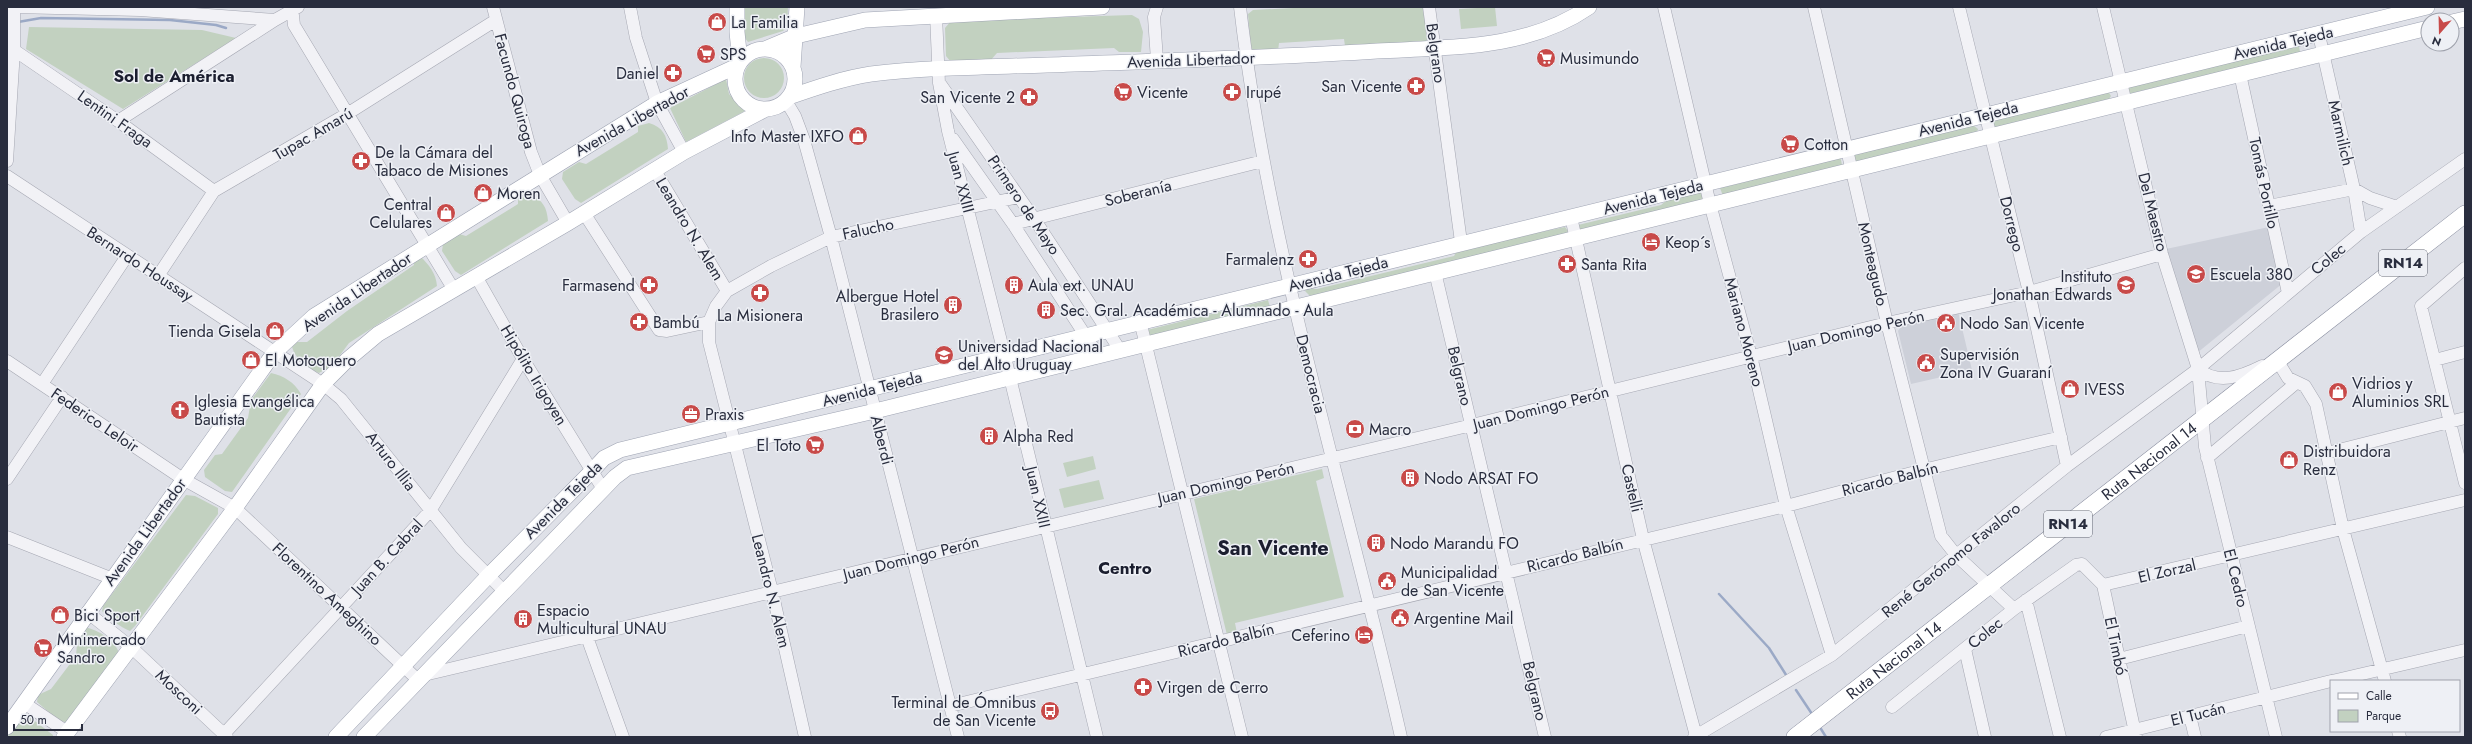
<svg xmlns="http://www.w3.org/2000/svg" width="2472" height="744" font-family="Jost,sans-serif">
	<style>
		.built { fill: #cdd0d9 }
		.green { fill: #c2d1c0 }
		.lines { fill: none; stroke-linecap: round; stroke-linejoin: round }
		.stream { stroke: #9ba9c6; stroke-width: 2.5 }
		.minor-casing { stroke: #a5a7b2; stroke-width: 13 }
		.major-casing { stroke: #9fa4b3; stroke-width: 16 }
		.highway-casing { stroke: #878c9e; stroke-width: 18 }
		.minor { stroke: #f2f2f6; stroke-width: 12 }
		.major { stroke: #fff; stroke-width: 15 }
		.highway { stroke: #fff; stroke-width: 17 }
		.labels { text-anchor: middle; dominant-baseline: central; stroke-width: 3; stroke-linejoin: round; paint-order: stroke }
		.shield { fill: #eef0f5; stroke: #646875; stroke-width: 1 }
		.shield-label { font-size: 15px; font-weight: bold; fill: #292d3e }
		.poi-label { font-size: 16px; fill: #292d3e; stroke: #eef0f5; text-anchor: start }
		.street-label { font-size: 16px; fill: #292d3e; stroke: #eef0f5 }
		.neighbourhood-label { font-size: 17px; font-weight: bold; fill: #1b1e2f; stroke: #eef0f5 }
		.district-label { font-size: 20px; font-weight: bold; fill: #1b1e2f; stroke: #eef0f5 }
	</style>
	<rect width="100%" height="100%" fill="#dfe1e8"/>
	<!-- built -->
	<path class="built" d="M2269,227L2283,283L2197,353L2166,249Z
		M1958,311L1972,370L1911,384L1898,331L1902,325Z"/>
	<!-- green -->
	<path class="green" d="M745,7H788L787,27L783,31L748,42L744,37Z
		M1312,7H1425L1429,37L1426,41L1345,46L1344,39L1279,43L1278,51L1257,53L1251,49L1248,14L1253,10Z
		M1495,7L1497,26L1461,29L1459,9Z
		M1132,15L1139,19L1143,32L1141,52H1119L1114,48L997,53L990,61L951,62L946,56L945,28L951,21Z
		M29,27L202,30L236,38L123,109L26,49Z
		M2299,46L2300,52L2128,94L2126,87Z
		M744 78a20 20 0 1 1 40 0a20 20 0 1 1-40 0Z
		M726,79L729,94L745,111L686,142L670,108Z
		M2108,91L2111,96L2109,99L1992,128L1989,126L1994,120Z
		M649,123C663,127 667,136 668,149L581,203L575,199L562,179L563,172L579,162L586,164L638,132V126Z
		M1973,125L1978,129L1977,133L1857,163L1854,160V155Z
		M1840,155L1842,165L1723,196L1720,188L1806,167L1814,162Z
		M1702,192L1703,201L1581,233L1578,225L1661,205L1667,200Z
		M529,195C543,199 547,208 548,221L461,275L455,271L442,251L443,244L459,234L466,236L518,204V198Z
		M1565,227L1568,231L1566,235L1311,297L1305,291L1308,288L1317,289L1454,256L1458,249Z
		M420,256C429,265 436,273 437,286L349,343L332,366L319,373C307,368 296,360 292,347L297,342H307L347,311L414,265L413,260Z
		M1268,300L1270,307L1150,336L1147,330Z
		M271,373C284,376 294,382 301,394L232,492L225,491L205,477L204,470L215,455L222,454L248,418L251,400Z
		M1093,456L1096,469L1067,477L1063,463Z
		M1322,469L1324,478L1316,481L1344,597L1235,623L1237,633L1227,635L1194,499Z
		M1099,480L1104,499L1064,508L1059,489Z
		M186,495L195,496L218,508V514L135,626L130,631C120,627 109,618 102,611L103,606Z
		M85,627C98,630 115,640 119,653L68,723L58,720L37,702L38,695L51,689L76,656L77,644Z
		M27,715L53,735V737H7L20,717Z"/>
	<g class="lines">
		<!-- stream -->
		<path class="stream" d="M18,22L41,18L170,20L216,25L226,28
			M1719,594L1769,648L1788,678
			M1796,690L1812,714
			M1821,729L1826,737"/>
		<defs>
			<path id="minor" d="M292,7L294,25L454,290
				M493,7L531,152L540,175L568,223
				M630,7L636,38L657,103L684,152
				M1157,7L1154,17L1157,60
				M1240,7C1269,255 1346,494 1401,737
				M1429,7L1461,242
				M1664,7L1710,204L1751,356L1786,506L1832,655
				M1814,7L1887,323L1941,536L1956,555L2014,609
				M1959,7L2029,292L2067,466
				M2103,7L2162,254L2198,369L2205,447L2276,737
				M7,9L14,7L140,10L275,20
				M936,15L939,83L948,131L1005,357L1097,737
				M2319,35L2354,189L2361,232
				M14,50L118,121L214,191
				M2240,74L2288,293
				M941,85L1035,220L1120,350
				M786,101L795,116L804,140L831,237L958,737
				M118,121L275,20L298,7
				M953,139L1013,224L1098,355
				M7,161L14,50V7
				M654,169L727,291
				M7,176L323,384L341,399L461,548L503,590
				M2269,206L2354,189L2370,198L2397,207
				M584,213L659,330L667,331L709,322
				M1571,217L1643,539L1696,736
				M1013,224L1263,161
				M2465,268L2421,306L2465,483
				M1435,272L1545,737
				M158,276L214,191L347,114L496,20
				M477,278L523,359L603,489
				M1140,321L1242,737
				M2277,360L2288,378L2305,386L2316,404L2343,529L2385,681
				M2435,360L2465,352
				M7,361L183,479L235,508L418,680
				M2198,369C2218,385 2240,377 2262,366
				M42,384L127,256
				M2327,453L2465,418
				M2207,458L2296,383
				M7,479L62,397
				M7,537L113,579
				M2103,585L2465,500
				M2026,600L2060,737
				M87,612L131,647L227,737
				M587,637L623,737
				M1965,649L1985,737
				M2119,659L2248,626
				M424,675L1472,425L1887,323L2029,292L2162,254
				M2332,681L2465,650
				M24,703L67,732
				M950,706L1786,506L1923,470L2061,437
				M1892,707L2014,609L2076,565L2082,564L2103,585L2136,737
				M2190,716L2195,737
				M2398,731L2400,737
				M224,734L430,511L523,359
				M805,737L772,591L709,342V322L716,306L727,291L771,266L831,237L1019,197
				M1694,737L1832,655L2067,466L2198,369L2361,232L2465,159
				M2106,737L2331,681"/>
			<path id="major" d="M737,7V32L740,62
				M2452,22L2465,19
				M765,49L796,36L865,20L1102,7
				M735 79a30 30 0 1 1 60 0a30 30 0 1 1-60 0Z
				M793,67L797,7
				M789,97C815,88 844,78 871,74C929,67 988,67 1047,65C1157,61 1267,58 1377,51C1449,47 1527,50 1589,7
				M7,727L274,353L314,316L657,103L737,66
				M64,737L235,508L323,384L347,360L378,334L568,223L684,152L766,109
				M336,737L489,575L592,471L604,458L620,450L2427,7
				M364,737L615,477L627,468L875,411L2428,28"/>
			<g id="highway">
				<path id="s1" d="M1795,737L2465,214"/>
			</g>
		</defs>
		<!-- minor casing -->
		<use href="#minor" class="minor-casing"/>
		<!-- major casing -->
		<use href="#major" class="major-casing"/>
		<!-- highway casing -->
		<use href="#highway" class="highway-casing"/>
		<!-- minor -->
		<use href="#minor" class="minor"/>
		<!-- major -->
		<use href="#major" class="major"/>
		<!-- highway -->
		<use href="#highway" class="highway"/>
	</g>
	<!-- icons -->
	<defs>
		<symbol id="shop-disc" viewBox="-11 -11 22 22"><circle r="9.5" fill="#c84a49" stroke="#eef0f5"/><path d="M-5-2.5h2.3a2.7 3.5 0 0 1 5.4 0H5L5.5 6h-11ZM-1.5-2.5h3a1.5 2.3 0 0 0-3 0Z" fill="#fff"/></symbol>
		<symbol id="supermarket-disc" viewBox="-11 -11 22 22"><circle r="9.5" fill="#c84a49" stroke="#eef0f5"/><path d="M-6-5.5h2.5l.6 2H6L4.5 2H-2.5L-4.4-4H-6ZM-1.5 3.2a1.3 1.3 0 1 0 .1 0ZM3 3.2a1.3 1.3 0 1 0 .1 0Z" fill="#fff"/></symbol>
		<symbol id="pharmacy-disc" viewBox="-11 -11 22 22"><circle r="9.5" fill="#c84a49" stroke="#eef0f5"/><path d="M-2-6h4v4h4v4h-4v4h-4v-4h-4v-4h4Z" fill="#fff"/></symbol>
		<symbol id="hotel-disc" viewBox="-11 -11 22 22"><circle r="9.5" fill="#c84a49" stroke="#eef0f5"/><path d="M-6-4.5h1.5V1H6V5H4.5V3h-9V5H-6ZM-4 0a1.8 1.8 0 1 1 3.6 0ZM.5 0V-2.5h3Q6-2.5 6 0Z" fill="#fff"/></symbol>
		<symbol id="school-disc" viewBox="-11 -11 22 22"><circle r="9.5" fill="#c84a49" stroke="#eef0f5"/><path d="M0-5L7-2L0 1L-7-2ZM-4 1L0 2.5L4 1V4Q0 6-4 4Z" fill="#fff"/></symbol>
		<symbol id="building-disc" viewBox="-11 -11 22 22"><circle r="9.5" fill="#c84a49" stroke="#eef0f5"/><path d="M-4-6H4V6H1V3H-1V6H-4ZM-2.5-4.3h1.7v1.8h-1.7ZM.8-4.3h1.7v1.8H.8ZM-2.5-1h1.7V.8h-1.7ZM.8-1h1.7V.8H.8Z" fill="#fff"/></symbol>
		<symbol id="civic-disc" viewBox="-11 -11 22 22"><circle r="9.5" fill="#c84a49" stroke="#eef0f5"/><path d="M-.6-6.5H3V-4.5H.6V-3L4-1V1h2V6H-6V1h2V-1L-.6-3ZM-1.2 2.5V6h2.4V2.5Z" fill="#fff"/></symbol>
		<symbol id="university-disc" viewBox="-11 -11 22 22"><circle r="9.5" fill="#c84a49" stroke="#eef0f5"/><path d="M0-5L7-2L0 1L-7-2ZM-4 1L0 2.5L4 1V4Q0 6-4 4Z" fill="#fff"/></symbol>
		<symbol id="church-disc" viewBox="-11 -11 22 22"><circle r="9.5" fill="#c84a49" stroke="#eef0f5"/><path d="M-1.2-6h2.4v3.5h3.3v2.4h-3.3V6h-2.4V-.1h-3.3v-2.4h3.3Z" fill="#fff"/></symbol>
		<symbol id="office-disc" viewBox="-11 -11 22 22"><circle r="9.5" fill="#c84a49" stroke="#eef0f5"/><path d="M-6-3h4V-5.5h4V-3h4V5H-6ZM-1-4.5V-3h2v-1.5ZM-6 0V1H6V0Z" fill="#fff"/></symbol>
		<symbol id="bank-disc" viewBox="-11 -11 22 22"><circle r="9.5" fill="#c84a49" stroke="#eef0f5"/><path d="M-6-4H6V4H-6ZM0-2.3a2.3 2.3 0 1 0 0 4.6a2.3 2.3 0 1 0 0-4.6Z" fill="#fff"/></symbol>
		<symbol id="bus-disc" viewBox="-11 -11 22 22"><circle r="9.5" fill="#c84a49" stroke="#eef0f5"/><path d="M-5-6H5V4H4V6H2V4H-2V6H-4V4H-5ZM-3.5-4V0h7V-4ZM-3.5 1.2v1.5H-2V1.2ZM2 1.2v1.5H3.5V1.2Z" fill="#fff"/></symbol>
	</defs>
	<g fill-rule="evenodd">
		<use href="#shop-disc" x="706" y="11" width="22" height="22"/>
		<use href="#supermarket-disc" x="695" y="43" width="22" height="22"/>
		<use href="#supermarket-disc" x="1535" y="47" width="22" height="22"/>
		<use href="#pharmacy-disc" x="662" y="62" width="22" height="22"/>
		<use href="#pharmacy-disc" x="1405" y="75" width="22" height="22"/>
		<use href="#supermarket-disc" x="1112" y="81" width="22" height="22"/>
		<use href="#pharmacy-disc" x="1221" y="81" width="22" height="22"/>
		<use href="#pharmacy-disc" x="1018" y="86" width="22" height="22"/>
		<use href="#shop-disc" x="847" y="125" width="22" height="22"/>
		<use href="#supermarket-disc" x="1779" y="133" width="22" height="22"/>
		<use href="#pharmacy-disc" x="350" y="150" width="22" height="22"/>
		<use href="#shop-disc" x="472" y="182" width="22" height="22"/>
		<use href="#shop-disc" x="435" y="202" width="22" height="22"/>
		<use href="#hotel-disc" x="1640" y="231" width="22" height="22"/>
		<use href="#pharmacy-disc" x="1297" y="248" width="22" height="22"/>
		<use href="#pharmacy-disc" x="1556" y="253" width="22" height="22"/>
		<use href="#school-disc" x="2185" y="263" width="22" height="22"/>
		<use href="#pharmacy-disc" x="638" y="274" width="22" height="22"/>
		<use href="#building-disc" x="1003" y="274" width="22" height="22"/>
		<use href="#school-disc" x="2115" y="274" width="22" height="22"/>
		<use href="#pharmacy-disc" x="749" y="282" width="22" height="22"/>
		<use href="#building-disc" x="942" y="294" width="22" height="22"/>
		<use href="#building-disc" x="1035" y="299" width="22" height="22"/>
		<use href="#pharmacy-disc" x="628" y="311" width="22" height="22"/>
		<use href="#civic-disc" x="1935" y="312" width="22" height="22"/>
		<use href="#shop-disc" x="264" y="320" width="22" height="22"/>
		<use href="#university-disc" x="933" y="344" width="22" height="22"/>
		<use href="#shop-disc" x="240" y="349" width="22" height="22"/>
		<use href="#civic-disc" x="1915" y="352" width="22" height="22"/>
		<use href="#shop-disc" x="2059" y="378" width="22" height="22"/>
		<use href="#shop-disc" x="2327" y="381" width="22" height="22"/>
		<use href="#church-disc" x="169" y="399" width="22" height="22"/>
		<use href="#office-disc" x="680" y="403" width="22" height="22"/>
		<use href="#bank-disc" x="1344" y="418" width="22" height="22"/>
		<use href="#building-disc" x="978" y="425" width="22" height="22"/>
		<use href="#supermarket-disc" x="804" y="434" width="22" height="22"/>
		<use href="#shop-disc" x="2278" y="449" width="22" height="22"/>
		<use href="#building-disc" x="1399" y="467" width="22" height="22"/>
		<use href="#building-disc" x="1365" y="532" width="22" height="22"/>
		<use href="#civic-disc" x="1376" y="570" width="22" height="22"/>
		<use href="#shop-disc" x="49" y="604" width="22" height="22"/>
		<use href="#civic-disc" x="1389" y="607" width="22" height="22"/>
		<use href="#building-disc" x="512" y="608" width="22" height="22"/>
		<use href="#hotel-disc" x="1353" y="624" width="22" height="22"/>
		<use href="#supermarket-disc" x="32" y="637" width="22" height="22"/>
		<use href="#pharmacy-disc" x="1132" y="676" width="22" height="22"/>
		<use href="#bus-disc" x="1039" y="700" width="22" height="22"/>
	</g>
	<g class="labels">
		<!-- shield labels -->
		<g class="shield">
			<rect x="2379" y="250" width="48" height="26" rx="3"/>
			<rect x="2044" y="511" width="48" height="26" rx="3"/>
		</g>
		<g class="shield-label">
			<text x="2403" y="263">RN14</text>
			<text x="2068" y="524">RN14</text>
		</g>
		<!-- poi labels -->
		<g class="poi-label">
			<text x="731" y="22">La Familia</text>
			<text x="720" y="54">SPS</text>
			<text x="1560" y="58">Musimundo</text>
			<text x="659" y="73" text-anchor="end">Daniel</text>
			<text x="1402" y="86" text-anchor="end">San Vicente</text>
			<text x="1137" y="92">Vicente</text>
			<text x="1246" y="92">Irupé</text>
			<text x="1015" y="97" text-anchor="end">San Vicente 2</text>
			<text x="844" y="136" text-anchor="end">Info Master IXFO</text>
			<text x="1804" y="144">Cotton</text>
			<text x="375" y="152">De la Cámara del<tspan x="375" dy="18">Tabaco de Misiones</tspan></text>
			<text x="497" y="193">Moren</text>
			<text x="432" y="204" text-anchor="end">Central<tspan x="432" dy="18">Celulares</tspan></text>
			<text x="1665" y="242">Keop´s</text>
			<text x="1294" y="259" text-anchor="end">Farmalenz</text>
			<text x="1581" y="264">Santa Rita</text>
			<text x="2210" y="274">Escuela 380</text>
			<text x="2112" y="276" text-anchor="end">Instituto<tspan x="2112" dy="18">Jonathan Edwards</tspan></text>
			<text x="635" y="285" text-anchor="end">Farmasend</text>
			<text x="1028" y="285">Aula ext. UNAU</text>
			<text x="939" y="296" text-anchor="end">Albergue Hotel<tspan x="939" dy="18">Brasilero</tspan></text>
			<text x="1060" y="310">Sec. Gral. Académica - Alumnado - Aula</text>
			<text x="760" y="315" text-anchor="middle">La Misionera</text>
			<text x="653" y="322">Bambú</text>
			<text x="1960" y="323">Nodo San Vicente</text>
			<text x="261" y="331" text-anchor="end">Tienda Gisela</text>
			<text x="958" y="346">Universidad Nacional<tspan x="958" dy="18">del Alto Uruguay</tspan></text>
			<text x="1940" y="354">Supervisión<tspan x="1940" dy="18">Zona IV Guaraní</tspan></text>
			<text x="265" y="360">El Motoquero</text>
			<text x="2352" y="383">Vidrios y<tspan x="2352" dy="18">Aluminios SRL</tspan></text>
			<text x="2084" y="389">IVESS</text>
			<text x="194" y="401">Iglesia Evangélica<tspan x="194" dy="18">Bautista</tspan></text>
			<text x="705" y="414">Praxis</text>
			<text x="1369" y="429">Macro</text>
			<text x="1003" y="436">Alpha Red</text>
			<text x="801" y="445" text-anchor="end">El Toto</text>
			<text x="2303" y="451">Distribuidora<tspan x="2303" dy="18">Renz</tspan></text>
			<text x="1424" y="478">Nodo ARSAT FO</text>
			<text x="1390" y="543">Nodo Marandu FO</text>
			<text x="1401" y="572">Municipalidad<tspan x="1401" dy="18">de San Vicente</tspan></text>
			<text x="537" y="610">Espacio<tspan x="537" dy="18">Multicultural UNAU</tspan></text>
			<text x="74" y="615">Bici Sport</text>
			<text x="1414" y="618">Argentine Mail</text>
			<text x="1350" y="635" text-anchor="end">Ceferino</text>
			<text x="57" y="639">Minimercado<tspan x="57" dy="18">Sandro</tspan></text>
			<text x="1157" y="687">Virgen de Cerro</text>
			<text x="1036" y="702" text-anchor="end">Terminal de Ómnibus<tspan x="1036" dy="18">de San Vicente</tspan></text>
		</g>
		<!-- street labels -->
		<g class="street-label">
			<text transform="translate(2283 43) rotate(-13)">Avenida Tejeda</text>
			<text transform="translate(1436 53) rotate(82)">Belgrano</text>
			<text transform="translate(1191 60) rotate(-2)">Avenida Libertador</text>
			<text transform="translate(515 91) rotate(75)">Facundo Quiroga</text>
			<text transform="translate(115 119) rotate(35)">Lentini Fraga</text>
			<text transform="translate(1968 119) rotate(-14)">Avenida Tejeda</text>
			<text transform="translate(632 121) rotate(-29)">Avenida Libertador</text>
			<text transform="translate(2341 133) rotate(77)">Marmilich</text>
			<text transform="translate(313 134) rotate(-30)">Tupac Amarú</text>
			<text transform="translate(961 182) rotate(75)">Juan XXIII</text>
			<text transform="translate(2264 183) rotate(78)">Tomás Portillo</text>
			<text transform="translate(1138 193) rotate(-14)">Soberanía</text>
			<text transform="translate(1653 197) rotate(-14)">Avenida Tejeda</text>
			<text transform="translate(1024 205) rotate(56)">Primero de Mayo</text>
			<text transform="translate(2153 212) rotate(76)">Del Maestro</text>
			<text transform="translate(2012 224) rotate(76)">Dorrego</text>
			<text transform="translate(690 229) rotate(59)">Leandro N. Alem</text>
			<text transform="translate(868 229) rotate(-12)">Falucho</text>
			<text transform="translate(2328 259) rotate(-40)">Colec</text>
			<text transform="translate(140 264) rotate(33)">Bernardo Houssay</text>
			<text transform="translate(1873 264) rotate(77)">Monteagudo</text>
			<text transform="translate(1338 274) rotate(-14)">Avenida Tejeda</text>
			<text transform="translate(357 292) rotate(-34)">Avenida Libertador</text>
			<text transform="translate(1856 331) rotate(-13)">Juan Domingo Perón</text>
			<text transform="translate(1744 332) rotate(75)">Mariano Moreno</text>
			<text transform="translate(1311 374) rotate(76)">Democracia</text>
			<text transform="translate(534 375) rotate(59)">Hipólito Irigoyen</text>
			<text transform="translate(1460 376) rotate(77)">Belgrano</text>
			<text transform="translate(872 389) rotate(-14)">Avenida Tejeda</text>
			<text transform="translate(1541 408) rotate(-14)">Juan Domingo Perón</text>
			<text transform="translate(95 420) rotate(34)">Federico Leloir</text>
			<text transform="translate(882 440) rotate(76)">Alberdi</text>
			<text stroke="none"><textPath href="#s1" startOffset="449">Ruta Nacional 14</textPath></text>
			<text transform="translate(391 461) rotate(52)">Arturo Illia</text>
			<text transform="translate(1890 479) rotate(-14)">Ricardo Balbín</text>
			<text transform="translate(1226 483) rotate(-13)">Juan Domingo Perón</text>
			<text transform="translate(1632 488) rotate(77)">Castelli</text>
			<text transform="translate(1038 497) rotate(77)">Juan XXIII</text>
			<text transform="translate(563 500) rotate(-45)">Avenida Tejeda</text>
			<text transform="translate(145 532) rotate(-54)">Avenida Libertador</text>
			<text transform="translate(1575 555) rotate(-14)">Ricardo Balbín</text>
			<text transform="translate(387 557) rotate(-47)">Juan B. Cabral</text>
			<text transform="translate(911 558) rotate(-14)">Juan Domingo Perón</text>
			<text transform="translate(1951 560) rotate(-39)">René Gerónomo Favaloro</text>
			<text transform="translate(2167 571) rotate(-13)">El Zorzal</text>
			<text transform="translate(2236 578) rotate(76)">El Cedro</text>
			<text transform="translate(771 591) rotate(76)">Leandro N. Alem</text>
			<text transform="translate(327 594) rotate(43)">Florentino Ameghino</text>
			<text transform="translate(1985 633) rotate(-39)">Colec</text>
			<text transform="translate(1226 640) rotate(-14)">Ricardo Balbín</text>
			<text transform="translate(2116 646) rotate(78)">El Timbó</text>
			<text stroke="none"><textPath href="#s1" startOffset="125">Ruta Nacional 14</textPath></text>
			<text transform="translate(1535 691) rotate(77)">Belgrano</text>
			<text transform="translate(179 692) rotate(43)">Mosconi</text>
			<text transform="translate(2198 714) rotate(-14)">El Tucán</text>
		</g>
		<!-- neighbourhood labels -->
		<g class="neighbourhood-label">
			<text x="174" y="76">Sol de América</text>
			<text x="1125" y="568">Centro</text>
		</g>
		<!-- district labels -->
		<g class="district-label">
			<text x="1273" y="548">San Vicente</text>
		</g>
	</g>
	<!-- border -->
	<rect width="2472" height="744" fill="none" stroke="#292d3e" stroke-width="16"/>
	<!-- legend -->
	<rect x="2330" y="680" width="130" height="52" fill="#eef0f5" stroke="#9fa2ac"/>
	<rect x="2338" y="693" width="20" height="6" fill="#ffffff" stroke="#9fa2ac"/>
	<text x="2366" y="700" font-size="12" fill="#292d3e">Calle</text>
	<rect x="2338" y="710" width="20" height="12" fill="#c2d1c0" stroke="#9fa2ac"/>
	<text x="2366" y="720" font-size="12" fill="#292d3e">Parque</text>
	<!-- north arrow -->
	<g transform="translate(2440 32) rotate(200)"><circle r="19" fill="#eef0f5" stroke="#9fa2ac"/>
	<path d="M0-3L7 15L0 10L-7 15Z" fill="#c84a49"/>
	<text y="-6" font-size="11" font-weight="bold" text-anchor="middle" fill="#292d3e">N</text>
	</g>
	<!-- scale -->
	<path d="M14 724v6h68v-6" fill="none" stroke="#292d3e" stroke-width="2"/>
	<text x="20" y="724" font-size="12" fill="#292d3e" stroke="#eef0f5" stroke-width="3" paint-order="stroke">50 m</text>
</svg>
